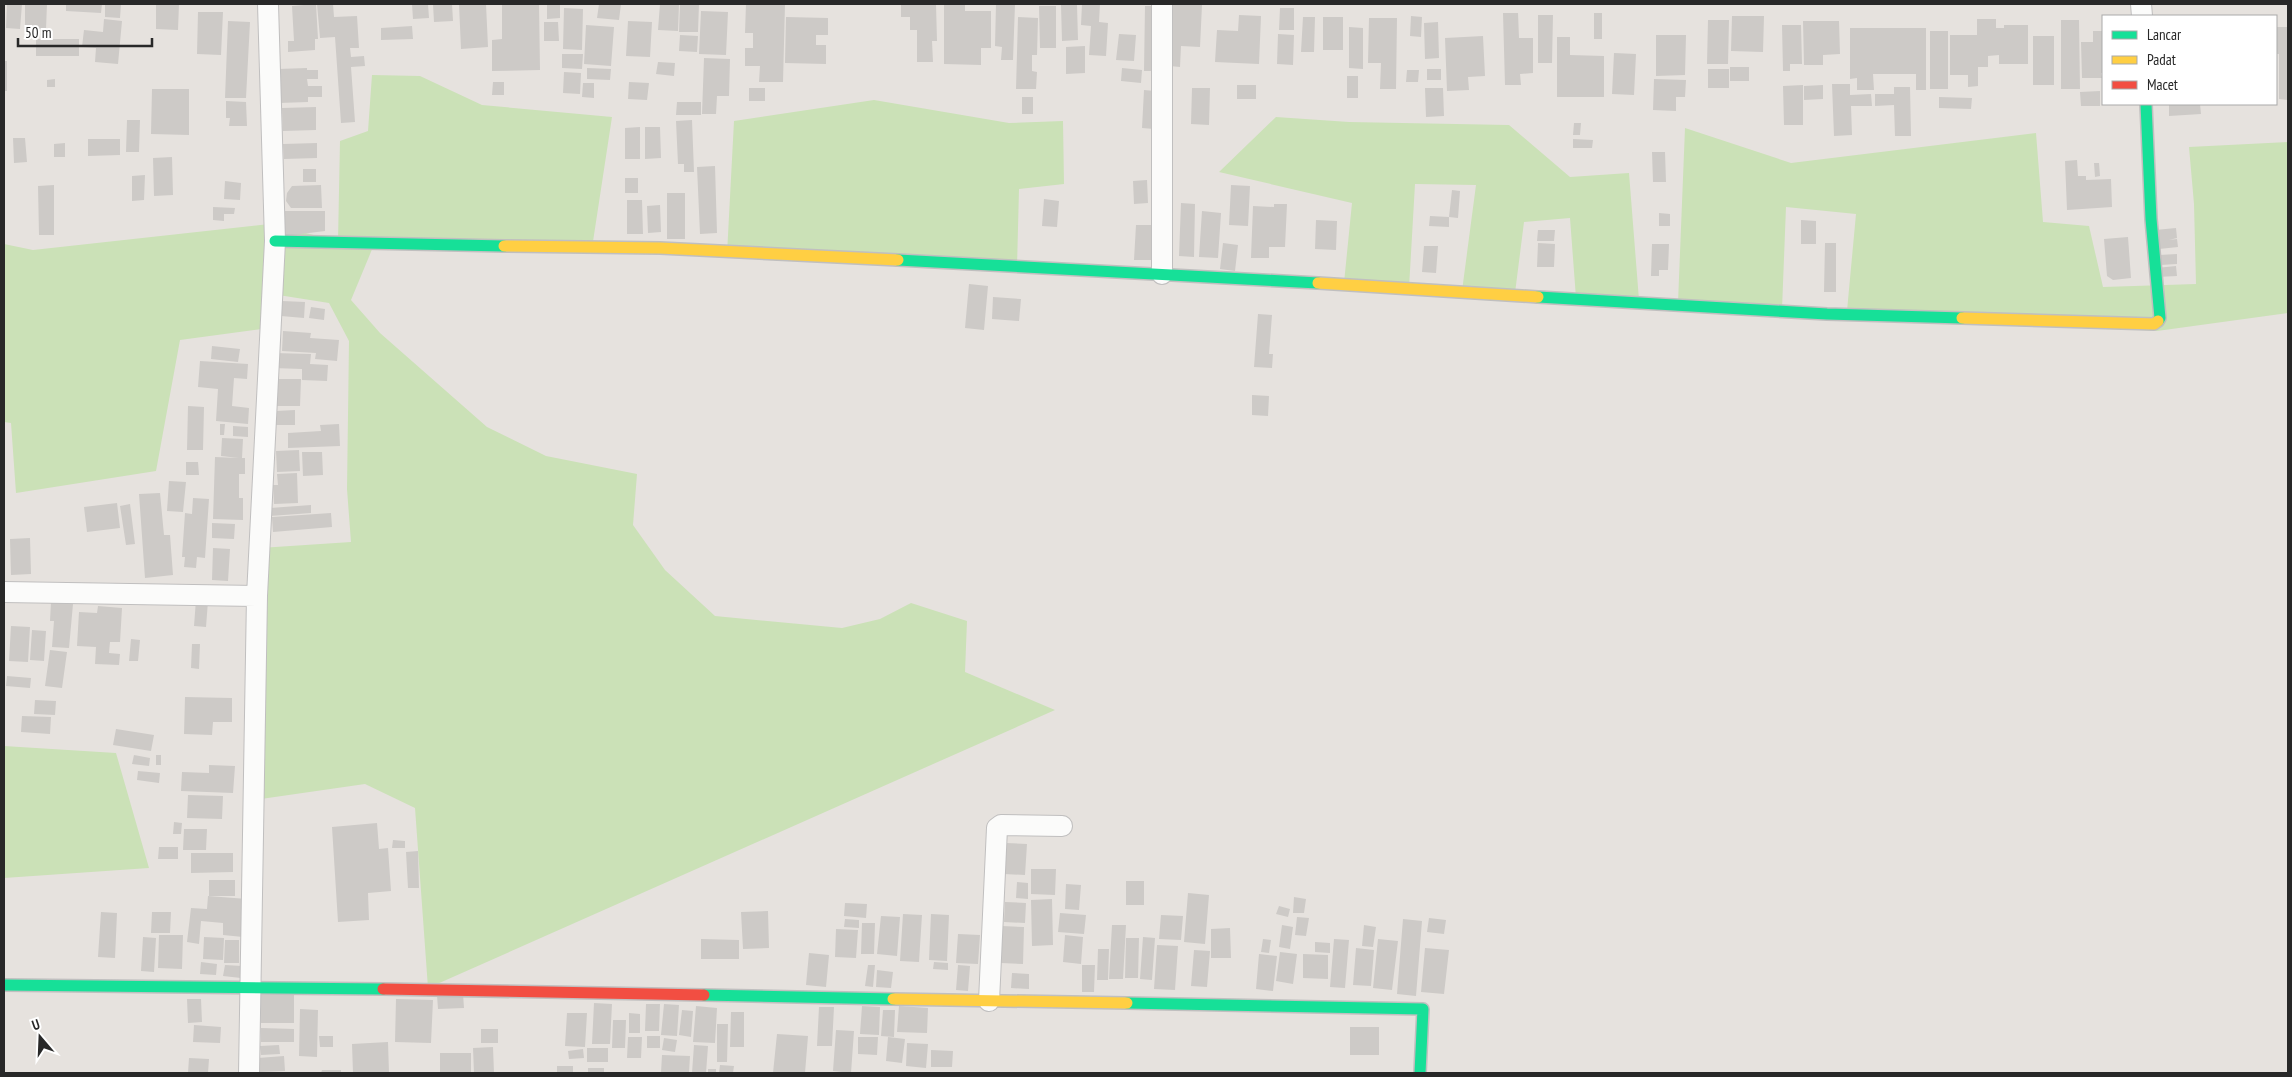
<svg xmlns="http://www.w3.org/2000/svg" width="2292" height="1077" font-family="'PT Sans Narrow',sans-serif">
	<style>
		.green { fill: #cbe1b7 }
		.building { fill: #cdcac7 }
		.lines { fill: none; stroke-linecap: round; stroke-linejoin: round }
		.street-casing { stroke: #c0bfbf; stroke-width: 22 }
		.fast-casing { stroke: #c0bfbf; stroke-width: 14 }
		.slow-casing { stroke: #c0bfbf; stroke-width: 14 }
		.jam-casing { stroke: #c0bfbf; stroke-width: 14 }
		.street { stroke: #fbfbfa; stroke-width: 20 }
		.fast { stroke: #16e098; stroke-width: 11 }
		.slow { stroke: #ffcf43; stroke-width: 11 }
		.jam { stroke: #f24e42; stroke-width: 11 }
	</style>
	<rect width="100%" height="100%" fill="#e6e2de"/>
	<!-- green -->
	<path class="green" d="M372,75L420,76L482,105L612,117L592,248L373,247L351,300L380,333L487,427L546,456L637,474L633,525L665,570L715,616L842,628L880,619L911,603L967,621L965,672L1055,710L428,988L415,808L365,784L254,800L260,548L351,542L347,489L349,341L329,303L272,294L262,329L180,340L156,471L16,493L11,423L4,422V244L33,250L269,224L338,241L340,141L368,131Z
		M874,100L1009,123L1063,121L1064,184L1019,189L1017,267L727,254L734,121Z
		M1276,117L1349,122L1509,125L1570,177L1629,173L1639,300L1576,298L1570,218L1524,222L1515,293L1462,291L1476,185L1415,184L1409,288L1344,283L1352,203L1219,172Z
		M1685,128L1791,163L2036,133L2043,222L2089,226L2103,287L2196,284L2194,204L2189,147L2288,142V313L2157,331L1847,311L1856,214L1786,207L1782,309L1678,303Z
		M4,746L116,753L149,868L4,878Z"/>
	<!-- building -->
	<path class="building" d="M7,4H22L20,29L6,28Z
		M25,4H47L46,29H25Z
		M66,4H102L101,13L66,11Z
		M105,4H121L120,18L105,17Z
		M156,4H179L178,30L156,29Z
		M316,4L318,39H315V50L288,52V41H294L292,6Z
		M317,4H333L334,17L357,16L359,48H350L351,57L364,56L365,66L351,67L355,122L341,123L335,37L320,38Z
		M412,4H428L429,18L413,19Z
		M433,4H452L453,21L434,22Z
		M459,4H486L488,47L461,49Z
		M502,4H539L540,70L492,71V40L502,39Z
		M547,4H560V18L547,19Z
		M599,4H621L619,20L597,18Z
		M660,4H679L678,31L658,30Z
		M680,4H699L698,32H679Z
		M746,4H785L783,82H759L760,66H745V48H753V33H745Z
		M901,4H936L937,41H932L933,62H917V30H910V17H901Z
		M996,4H1015L1013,60H1001L1002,47L995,46Z
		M1082,4H1100L1099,22L1108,23L1106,56L1089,55L1091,26L1081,25Z
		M1168,4L1202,5L1200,47L1181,46L1180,67L1170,66Z
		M944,5H965V11H991V48H981V65L944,64Z
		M1061,5H1077L1078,40L1062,41Z
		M1039,6H1056V48H1040Z
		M1145,6H1157L1156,71H1144Z
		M564,8L583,9L582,50L563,49Z
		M1280,8H1294V30H1279Z
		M701,11L728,12L726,55L699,54Z
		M198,12H223L221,55L197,54Z
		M1503,13H1518L1519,38H1533V73L1520,74L1521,85H1505Z
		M1594,13H1602V39H1594Z
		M1239,15L1261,16L1259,64L1215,62L1217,30L1238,31Z
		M1538,15H1553L1552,63H1538Z
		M1411,16L1422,17L1421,37L1410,36Z
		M1732,16H1764L1763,52L1731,51Z
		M786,17L828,18V35H816V45H826V64L785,63Z
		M1018,17L1038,18L1037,55H1032V71L1037,72L1036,89H1016Z
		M1303,17H1315L1314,52H1301Z
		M1323,17H1343V50H1323Z
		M1369,18H1397L1396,89H1380L1381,63H1368Z
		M104,19L122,21L118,64L95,62L96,48L82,47L84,30L103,32Z
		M1977,19H1996V28H2004V25H2028V64H1999V55L1988,56V67H1978V86L1968,87V75H1950V35H1977Z
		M1708,20H1729L1728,64H1707Z
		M2061,20H2079L2080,89H2061Z
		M228,21L250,22L246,98H225Z
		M628,21L652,22L650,57L626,56Z
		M1803,21H1839L1840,54L1823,55V65H1804Z
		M544,22H558L559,41H544Z
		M1438,22L1439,58L1425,59L1424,23Z
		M586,25L614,27L611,66L584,64Z
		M1782,25H1801L1802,64H1790V71H1783Z
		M412,26L413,39L381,40V28Z
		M1349,27L1363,28V69L1349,68Z
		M2276,27H2288V100L2279,99V54H2276Z
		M1850,28H1926V90H1916V74H1873L1874,90H1857V78L1850,79Z
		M1930,31H1948V89H1930Z
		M2093,31H2103V73H2101L2102,78H2082L2081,42H2093Z
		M1119,34L1136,35L1134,61L1116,60Z
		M1278,34L1294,35L1293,65L1277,64Z
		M680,35L698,36L697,52L679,51Z
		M1656,35H1686L1685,75L1656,76Z
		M1483,36L1485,76L1468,77L1469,90L1447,91L1445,38Z
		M2033,36H2054V85H2033Z
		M1557,37H1570V55L1604,56V97H1557Z
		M36,39H79V56H36Z
		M1085,46V73L1066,74V47Z
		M1614,53L1636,54L1634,95L1612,94Z
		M562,54H583L582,69L562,68Z
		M704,58L730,59L729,96H717L716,114H702Z
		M4,61H7V91H4Z
		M658,62L675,63L674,76L656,74Z
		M1730,67H1749V81H1730Z
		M307,68V70H318V79H307L308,86H322V97H308V102L279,103L278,69Z
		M587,68L611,69L610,80L587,79Z
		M1122,68L1142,70L1141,83L1121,81Z
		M1427,69H1441V80H1427Z
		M1708,69H1729V88H1708Z
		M1407,70H1419L1418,82H1406Z
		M564,72L581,73L580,94L563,93Z
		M1347,76H1358V98H1347Z
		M55,79V87H47V80Z
		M1654,79L1686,80L1685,97H1676V111L1653,110Z
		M493,82H504V95H492Z
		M629,82L649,83L647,100L628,99Z
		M583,83H594V98L582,97Z
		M1832,84H1850V95L1871,94L1872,106H1851L1852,135L1834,136Z
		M1237,85H1256V99H1237Z
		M1803,85V125H1784L1783,86Z
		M1823,85V99L1804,100V86Z
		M1894,87H1910L1911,136H1895L1894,105L1875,106V94H1894Z
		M749,88H765V101H749Z
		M1192,88H1210L1209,125L1191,124Z
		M1425,88H1443L1444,116L1426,117Z
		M152,89H189V135L151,134Z
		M1144,90L1155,91L1154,129L1142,128Z
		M2100,91V106H2081L2080,92Z
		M1022,97H1033V114H1022Z
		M1939,97L1972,98L1971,109L1939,108Z
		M226,101L246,102L247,126H229L230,118H226Z
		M677,102H701V115H676Z
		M2169,104H2200L2201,114L2169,116Z
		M316,107V130L283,131L282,108Z
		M127,120H140L139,152H126Z
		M692,120L694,172H684V164H678L676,121Z
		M1574,123H1581L1580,135H1573Z
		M640,127V159H625V128Z
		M645,127H660L661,158L645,159Z
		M13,138H25L27,162L14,163Z
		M88,139H120V155L88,156Z
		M1573,139L1593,140L1592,148H1573Z
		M65,143V157H54V144Z
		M317,143V158L284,159L283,144Z
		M1652,152H1665L1666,182H1653Z
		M172,157L173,195L154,196L153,158Z
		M2077,160L2078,176H2086V180L2111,179L2112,207L2067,210L2065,161Z
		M2094,163H2099L2100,176L2095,177Z
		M715,166L717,233L700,234L697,167Z
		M303,169H316V182H303Z
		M145,175L144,200L132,201V176Z
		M625,178H638V193H625Z
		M1147,180L1148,203L1134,204L1133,181Z
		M225,181L241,183L240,200L224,199Z
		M54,185V235H39L38,186Z
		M321,185L322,208H291L286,201L287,193L292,186Z
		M1231,185L1250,186L1248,226L1229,225Z
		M1452,190L1460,191L1458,218L1449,217Z
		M667,193H685V239H667Z
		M1044,199L1059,201L1057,227L1042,226Z
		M627,200H642L643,234H627Z
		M1181,203L1195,204L1194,257L1179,256Z
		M1274,204H1287L1285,247H1269V258H1251L1253,206L1274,207Z
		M660,205L661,232L648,233L647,206Z
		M213,207L235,208L234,214H224V221L213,220Z
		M285,211H325V231L285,236Z
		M1202,211L1221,213L1218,258L1199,257Z
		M1659,213L1670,214V226H1659Z
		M1430,216L1449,217V227L1429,226Z
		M1316,220L1337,221L1336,250L1315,249Z
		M1801,220L1816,221V244H1801Z
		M1136,225H1152L1151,260H1134Z
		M2176,228L2177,238L2169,240L2177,239L2178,247L2159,249L2155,230Z
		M1538,230H1555L1554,241H1537Z
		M2128,237L2131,278L2113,280L2107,276L2104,239Z
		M1223,243L1238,245L1235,271L1220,269Z
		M1538,243L1555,244L1554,267H1537Z
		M1825,243H1836V292H1824Z
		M1652,244H1669L1668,270H1659V276H1651Z
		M1424,246H1438L1436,273L1422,272Z
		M2177,254V264L2160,265L2159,255Z
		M2176,266L2177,276L2157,277L2156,268Z
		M969,284L988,286L984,330L965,328Z
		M993,297L1021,299L1019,321L992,319Z
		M282,301L305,302L304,318L281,316Z
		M311,307L325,309L324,320L309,318Z
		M1258,314L1272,315L1269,354H1273L1272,368L1254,367Z
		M283,331L311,333L310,338L339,340L337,361L315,359L316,353L282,351Z
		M212,346L240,349L238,362L211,359Z
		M274,353L311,354L310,364L328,365L327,381L302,380V369L273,368Z
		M200,361L248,364L247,379L234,378L232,406L249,408L248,424L216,421L218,389L198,387Z
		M275,379H301L300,406H274Z
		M1252,395L1269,396L1268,416L1252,415Z
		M188,406L204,407L203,450H187Z
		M295,410V425H276V411Z
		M220,424H225L224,435H220Z
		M339,424L340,446L288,448V433L321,431L320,425Z
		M233,426L248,427V437L233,436Z
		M222,438L243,439L242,458H245V474H239V498H243V520L213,519L215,457L239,458L221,456Z
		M299,450L300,471L277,472L276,451Z
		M302,452H322L323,475L303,476Z
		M186,462H198L199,475H186Z
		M297,473L298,503L274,504L273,485H278L277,474Z
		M169,481L186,482L183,512L167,511Z
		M160,493L164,535H170L173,575L145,578L139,494Z
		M193,498L209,499L205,558L197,557L196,568L184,567L185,557H182L185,513L192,514Z
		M117,503L120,528L87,532L84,507Z
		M130,504L135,544L126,545L120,506Z
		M311,505V513L270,516V508Z
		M331,513L332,527L273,532L272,517Z
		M212,523L235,524L234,539L212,538Z
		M30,538L31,574L11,575L10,539Z
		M213,548L230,549L228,581L212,580Z
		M196,600L208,601L206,627L194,626Z
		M51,602L73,604L69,648L52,647L54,621H50Z
		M98,606L122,608L120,642H110L109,653L120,654L119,665L95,664L96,647L77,646L79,612L97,613Z
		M11,626L30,627L28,662L9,661Z
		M32,630L46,631L44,661L30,660Z
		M131,639L140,640L138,661H129Z
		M192,644H200L199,669L191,668Z
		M50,650L67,652L62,688L45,686Z
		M7,676L31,678L30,688L6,686Z
		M185,697L232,698V722H213L212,735L184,734Z
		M35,700L56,701L55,715L34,714Z
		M22,716L51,717L50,734L21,732Z
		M116,729L154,735L151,751L113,745Z
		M134,755L150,758L149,766L132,764Z
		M156,755H161V765H156Z
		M209,765L235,766L233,793L181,791L182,772L209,773Z
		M138,771L160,773L159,783L137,780Z
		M188,795L223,796L222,819L187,818Z
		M174,822L182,823L181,834H173Z
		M377,823L379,849L388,848L391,891L368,893L369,920L338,922L332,827Z
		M184,829H207L206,850H183Z
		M393,840L405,841V848H392Z
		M1006,843L1027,844L1025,875L1004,874Z
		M159,847H178V859H158Z
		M418,851L419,888H408L406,852Z
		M191,853H233V872L191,873Z
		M1031,869H1056L1055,895L1031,894Z
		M209,880H235V896H209Z
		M1126,881H1144V905H1126Z
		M1017,882L1028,883V899L1016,898Z
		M1066,884L1081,885L1079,910L1065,909Z
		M1188,893L1209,895L1205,944L1184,942Z
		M208,896L247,899L243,937L223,935V923L201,921L199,944L187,942L191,908L207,909Z
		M1294,897L1306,899L1304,913H1293Z
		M1052,899L1053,945L1032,946L1031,900Z
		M1005,902L1026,903L1025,923L1004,922Z
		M845,903L867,904L866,918L844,916Z
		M1279,906L1290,909L1288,917L1276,914Z
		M768,911L769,948L743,949L741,912Z
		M101,912L117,913L115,958L98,957Z
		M152,912H171L170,933H151Z
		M1060,913L1086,915L1084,934L1058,932Z
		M903,914L922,915L919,962L900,961Z
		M931,914L949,915L947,961L929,960Z
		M1161,915L1183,916L1181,940L1159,939Z
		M881,916L900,917L897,956L877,954Z
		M1297,917L1309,918L1306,936L1295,935Z
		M1429,918L1446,920L1444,934L1427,932Z
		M845,919L859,920V928L844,927Z
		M1403,919L1422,921L1416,996L1397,994Z
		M862,923H875L874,954H861Z
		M1112,925H1126L1123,979H1109Z
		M1282,925L1293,927L1290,949L1279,947Z
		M1364,925L1376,927L1373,947L1362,946Z
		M1002,926L1024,927L1023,964L1001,963Z
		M1230,928L1231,958H1211V929Z
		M836,929L858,930L856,958L835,957Z
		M958,934L980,935L978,964L956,963Z
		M159,935H183L182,969L158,968Z
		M1065,935L1083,937L1081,964L1063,962Z
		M143,937L156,938L154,972L141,971Z
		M204,937L224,938L223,960L203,959Z
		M1143,937L1155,938L1152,980L1140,979Z
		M1126,938H1139L1138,978H1125Z
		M701,939L739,940V959H701Z
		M1263,939L1271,940L1269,953L1261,952Z
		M1334,939L1349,940L1345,988L1330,987Z
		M1378,939L1398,941L1392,990L1373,988Z
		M225,940H239V963H224Z
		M1315,942L1330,943V953L1315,952Z
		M1157,945L1178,946L1175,990L1154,989Z
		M1356,948L1374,950L1371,986L1353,985Z
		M1425,948L1449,950L1444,994L1421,992Z
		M1098,949H1109L1108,980H1097Z
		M1194,950L1210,951L1207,987L1191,986Z
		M1280,952L1297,954L1293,984L1276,981Z
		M809,953L829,955L826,987L806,985Z
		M1259,954L1277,956L1273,991L1256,989Z
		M1303,954L1328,955V979L1303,978Z
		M201,962L217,964L216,975L200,974Z
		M934,962L948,963V970L933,969Z
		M225,965L242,966L241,978L223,976Z
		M868,965H875L873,987L865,986Z
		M958,965L970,966L968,991L956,990Z
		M1082,965H1095L1094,992H1082Z
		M877,970L893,972L891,988L876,987Z
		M1012,973L1029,974V989L1011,988Z
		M294,994V1023H261V995Z
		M463,994L464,1008L438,1009L437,995Z
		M187,999H201L202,1022L188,1023Z
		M396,999L433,1000L431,1043L395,1042Z
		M594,1003L612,1004L610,1044H592Z
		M646,1004H660L659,1031H645Z
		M664,1004L679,1005L677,1036L661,1035Z
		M696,1006L717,1008L715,1043L693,1042Z
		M862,1006L880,1007L879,1035L860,1034Z
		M899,1006L928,1008L927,1033L897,1032Z
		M819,1007H834L832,1046H817Z
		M300,1009L318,1010L317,1057L299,1056Z
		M682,1010L693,1011L691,1037L679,1035Z
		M883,1010H895L894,1037L881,1036Z
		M731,1012H744V1047H730Z
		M567,1013H587L585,1047L565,1046Z
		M629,1013L640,1014V1033H629Z
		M613,1020H626L625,1048H612Z
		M717,1024H728L727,1062H717Z
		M194,1025L221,1027L220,1043L193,1042Z
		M1350,1027H1379V1055H1350Z
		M261,1028L294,1029V1042H261Z
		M481,1029H498V1043H481Z
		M836,1030L854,1031L851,1073L833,1071Z
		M777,1034L808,1036L805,1073H773Z
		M319,1036H333V1047H320Z
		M647,1036H660V1048H647Z
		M628,1037H642L641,1058H627Z
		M858,1037H878L877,1055L858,1054Z
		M888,1037L905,1039L902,1063L886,1061Z
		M664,1038L677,1040L675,1052L662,1050Z
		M388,1042L389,1073H353L352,1044Z
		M907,1043L928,1044L926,1068L906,1066Z
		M279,1045L280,1054L261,1055L260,1046Z
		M694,1045L708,1046L706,1073H692Z
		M493,1047L494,1073H474L473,1048Z
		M587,1048H608V1062H587Z
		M583,1049L584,1058L569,1059L568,1051Z
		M931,1050L953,1051L952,1067H931Z
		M440,1053H471V1073H440Z
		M662,1055L690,1056L689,1073H661Z
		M284,1056L285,1071L259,1072L258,1058Z
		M189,1058L209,1059L208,1073H188Z
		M720,1065L734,1066L733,1073H719Z
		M557,1066H573V1073H557Z
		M588,1068H604V1073H588Z
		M708,1069H716V1073H708Z
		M322,1070H341V1073H321Z"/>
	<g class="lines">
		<defs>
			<path id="street" d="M1162,4V274
				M2141,4L2142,16
				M4,592L257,596
				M989,1001L997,828L1001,825L1062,826
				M249,1073L257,596L275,241L268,4"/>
			<path id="fast" d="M2146,104L2151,219L2160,318L2158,321
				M275,241L504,246
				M898,260L1318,283
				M1538,297L1827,314L1962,318
				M4,985L383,989
				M704,995L893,999
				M1127,1003L1423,1009L1420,1073"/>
			<path id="slow" d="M504,246L660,248L898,260
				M1318,283L1538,297
				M1962,318L2154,324L2158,321
				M893,999L1127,1003"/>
			<path id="jam" d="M383,989L704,995"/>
		</defs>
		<!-- street casing -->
		<use href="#street" class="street-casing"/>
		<!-- fast casing -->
		<use href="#fast" class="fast-casing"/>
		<!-- slow casing -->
		<use href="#slow" class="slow-casing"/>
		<!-- jam casing -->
		<use href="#jam" class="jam-casing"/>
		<!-- street -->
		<use href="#street" class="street"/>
		<!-- fast -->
		<use href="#fast" class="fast"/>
		<!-- slow -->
		<use href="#slow" class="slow"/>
		<!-- jam -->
		<use href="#jam" class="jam"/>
	</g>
	<!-- border -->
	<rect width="2292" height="1077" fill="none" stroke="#282828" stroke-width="10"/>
	<!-- legend -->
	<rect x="2102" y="15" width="175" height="90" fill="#ffffff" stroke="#a9a9a9"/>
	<rect x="2112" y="31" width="25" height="8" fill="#16e098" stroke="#a9a9a9"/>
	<text x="2147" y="40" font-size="15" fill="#282828">Lancar</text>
	<rect x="2112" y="56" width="25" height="8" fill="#ffcf43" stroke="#a9a9a9"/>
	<text x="2147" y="65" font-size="15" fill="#282828">Padat</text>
	<rect x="2112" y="81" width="25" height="8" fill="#f24e42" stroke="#a9a9a9"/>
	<text x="2147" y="90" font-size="15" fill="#282828">Macet</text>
	<!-- north arrow -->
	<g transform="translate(40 1037) rotate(341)" stroke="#ffffff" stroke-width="4" paint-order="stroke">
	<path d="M0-4L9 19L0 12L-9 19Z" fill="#282828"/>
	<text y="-8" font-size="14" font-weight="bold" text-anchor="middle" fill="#282828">U</text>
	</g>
	<!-- scale -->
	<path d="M18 38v8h134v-8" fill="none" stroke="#282828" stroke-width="2.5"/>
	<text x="25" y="38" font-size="15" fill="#282828" stroke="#ffffff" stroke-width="4" paint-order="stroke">50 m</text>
</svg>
